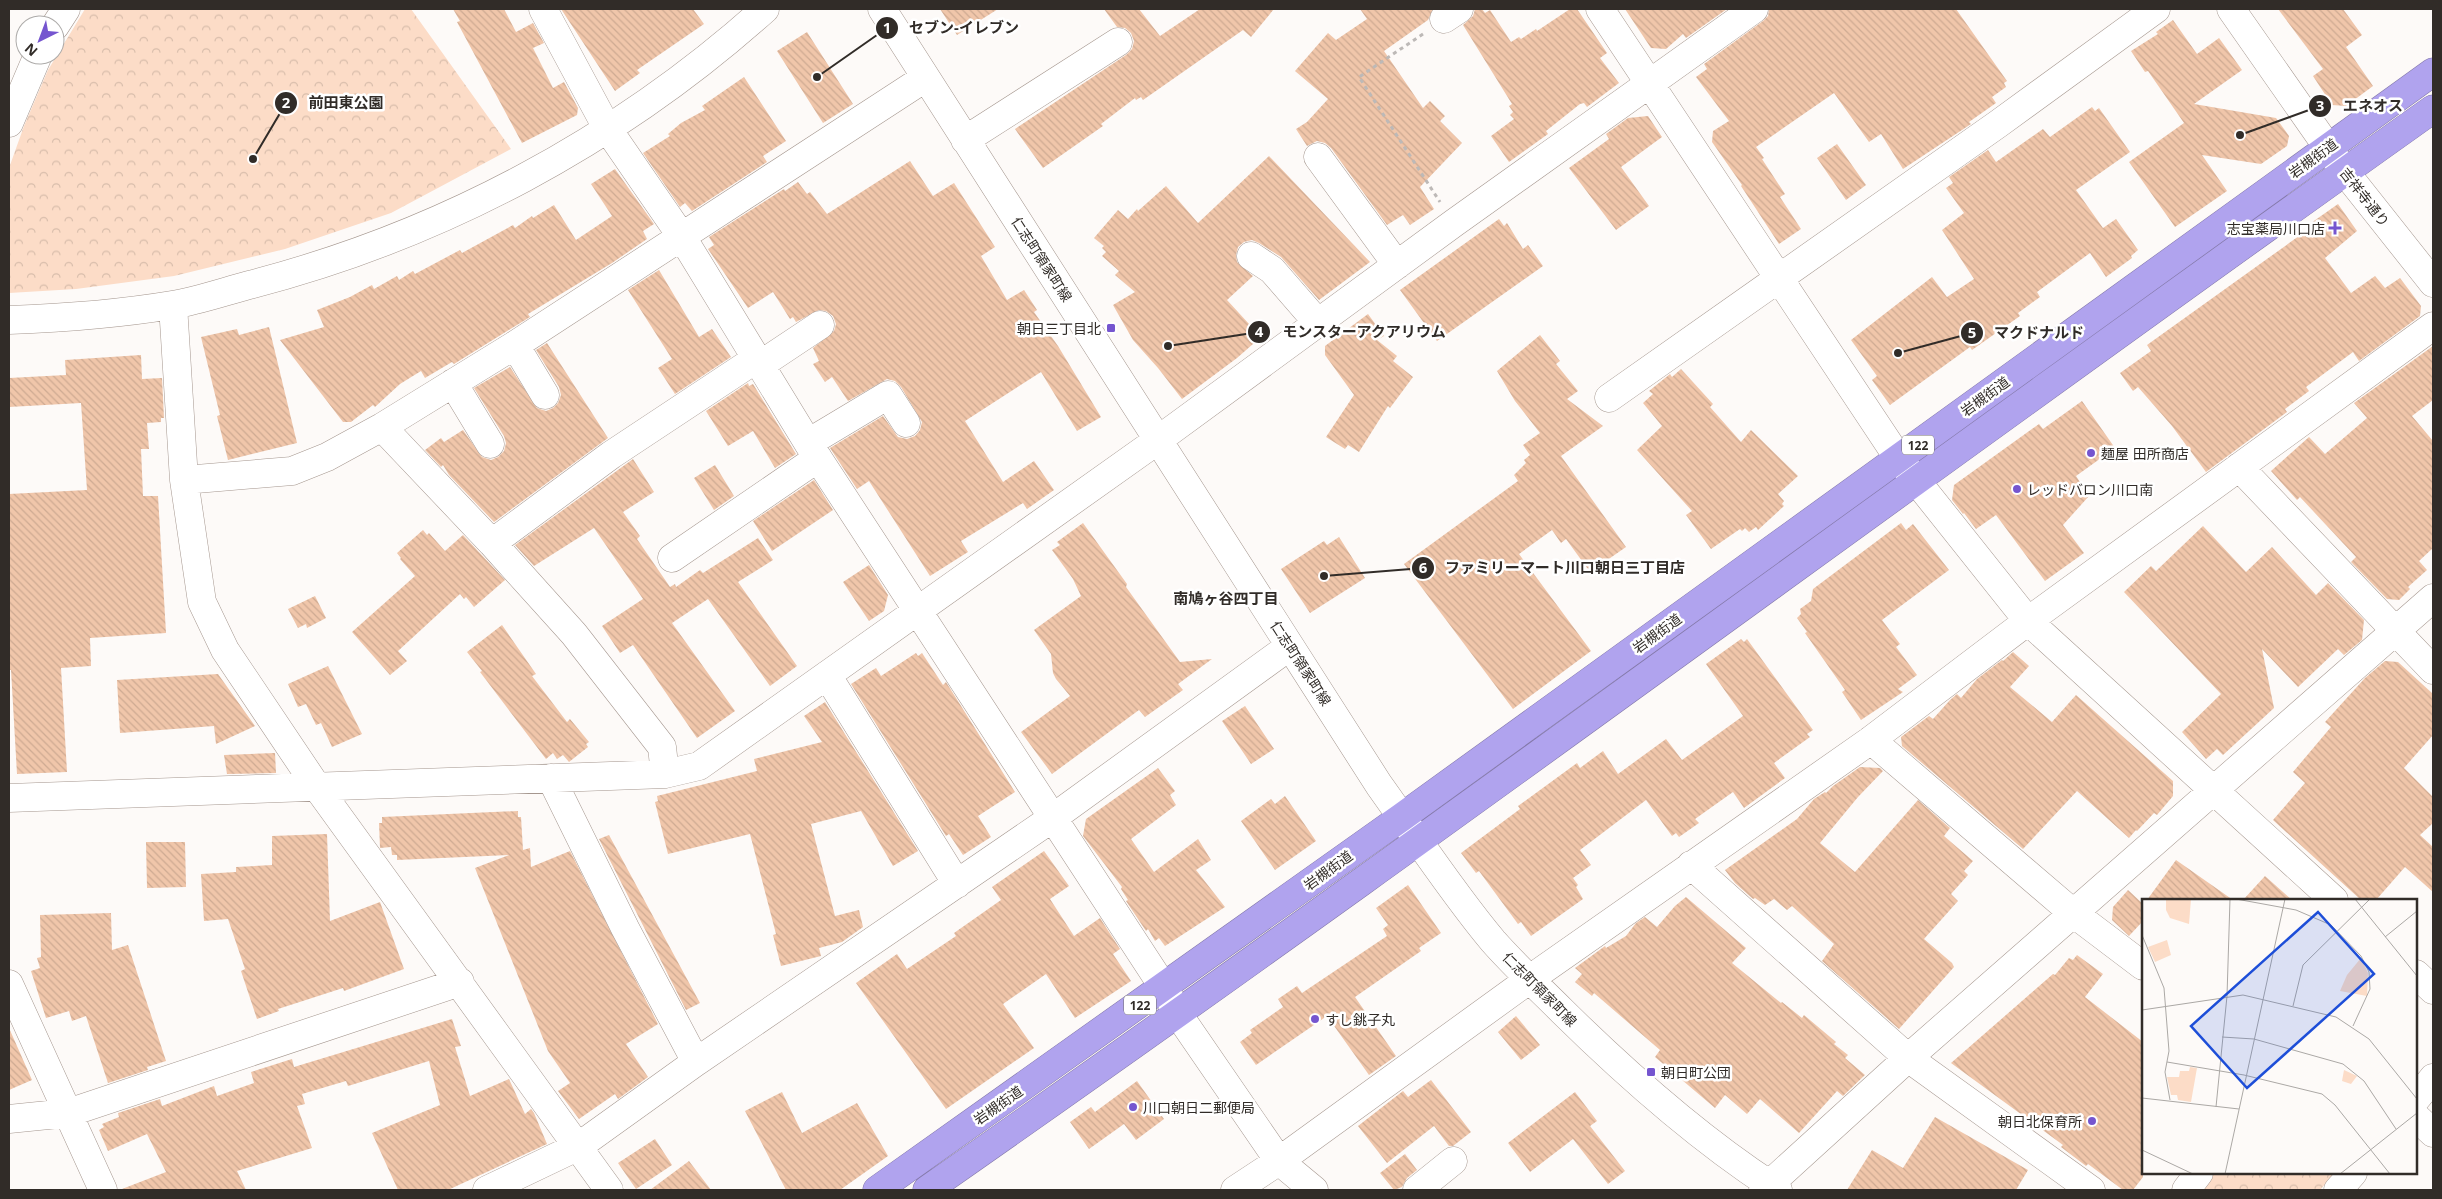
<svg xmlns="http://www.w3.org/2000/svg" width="2442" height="1199" font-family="'Noto Sans','Noto Sans JP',sans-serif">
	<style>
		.park { fill: url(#park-crowns) }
		.building { fill: url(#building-back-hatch) }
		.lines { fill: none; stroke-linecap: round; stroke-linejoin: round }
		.minor-casing { stroke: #a5978f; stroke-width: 29 }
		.highway-casing { stroke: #8479a9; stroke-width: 29 }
		.path { stroke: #bdb9b7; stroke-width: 3; stroke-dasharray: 4 4; stroke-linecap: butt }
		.minor { stroke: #fff; stroke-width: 28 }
		.highway { stroke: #b0a3ee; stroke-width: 28 }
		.poi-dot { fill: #7555cf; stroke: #fff; stroke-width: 2 }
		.labels { text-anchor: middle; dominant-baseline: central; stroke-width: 5; stroke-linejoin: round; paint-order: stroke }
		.shield { fill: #fff; stroke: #6f6b68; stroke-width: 1 }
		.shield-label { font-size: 12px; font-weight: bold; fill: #312c28 }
		.street-label { font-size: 14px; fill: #312c28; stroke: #fff }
		.poi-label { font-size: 14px; fill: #312c28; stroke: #fff; text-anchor: start }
		.neighbourhood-label { font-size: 15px; font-weight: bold; fill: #312c28; stroke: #fff }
		.inset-road { fill: none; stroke: #aba8a5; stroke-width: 1 }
		.view { fill: #1d4ed8; fill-opacity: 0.15; stroke: #1d4ed8; stroke-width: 2.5 }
		.inset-edge { fill: none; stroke: #312c28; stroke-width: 2.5 }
		.leader { fill: none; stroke: #312c28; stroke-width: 2 }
		.callout-dot { fill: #312c28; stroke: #fff; stroke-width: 2 }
		.mark-label { font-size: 15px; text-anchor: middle; font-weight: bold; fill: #fff }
		.callout-label { font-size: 15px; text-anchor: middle; font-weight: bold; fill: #312c28; stroke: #fff; stroke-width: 5; stroke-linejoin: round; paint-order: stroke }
	</style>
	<defs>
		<pattern id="park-crowns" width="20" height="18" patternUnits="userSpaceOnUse" patternTransform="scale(1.25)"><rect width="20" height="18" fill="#fcdcc7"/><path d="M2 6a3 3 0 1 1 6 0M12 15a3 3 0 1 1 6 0" fill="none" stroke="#d8bdab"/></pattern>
		<pattern id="building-back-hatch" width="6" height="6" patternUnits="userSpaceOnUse" patternTransform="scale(1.25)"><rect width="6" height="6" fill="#f0c6aa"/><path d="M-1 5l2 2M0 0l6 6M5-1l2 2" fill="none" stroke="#ceaa92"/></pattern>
	</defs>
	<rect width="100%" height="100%" fill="#fdfaf8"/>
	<!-- park -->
	<path class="park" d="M85,9H411L511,149L391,213L285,249L174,276L76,289L9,293V168L24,126L48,70Z
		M2210,1173H2335L2320,1190H2197Z"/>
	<!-- building -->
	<path class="building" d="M453,9H504L516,32L533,23L544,43L533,48L553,88L564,82L578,108L577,115L522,143L457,22L460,21Z
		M561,9H693L704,24L637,70L640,73L615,91Z
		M940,9H998L957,35Z
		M1104,9H1139L1160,36L1200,9H1274L1251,37L1243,30L1143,100L1141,97L1136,100L1135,98L1101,124L1103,126L1043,168L1015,129L1126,55L1132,49L1134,41L1131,33L1125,28L1117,27Z
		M1360,9H1433L1428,20L1384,51L1423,108L1430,101L1445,116L1440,121L1462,143L1420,187L1434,209L1410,225L1403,215L1387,225L1331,148L1325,143L1317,141L1307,146L1296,129L1307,122L1328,99L1295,71L1328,33L1336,40L1367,19Z
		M1475,9H1482L1485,13L1490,10L1511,42L1519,37L1521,39L1536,29L1537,31L1570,9H1577L1607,53L1600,58L1619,83L1587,107L1584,103L1580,104L1546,131L1548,134L1509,162L1491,136L1514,119L1510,115L1513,112L1509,106L1512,104L1463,25L1473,16Z
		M1625,9H1727L1686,38L1683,34L1666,49L1651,48Z
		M1769,9H1956L2007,81L2004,83L2006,87L1992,97L1996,103L1969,122L1971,124L1903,169L1881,134L1869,142L1834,93L1756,147L1764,158L1762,159L1785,194L1780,197L1801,229L1779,244L1741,186L1742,185L1712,142L1713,131L1729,121L1696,77L1707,69L1704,64L1763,21L1768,16Z
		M2278,9H2343L2362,35L2346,47L2373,86L2346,106L2332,105L2313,76L2323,69Z
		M2173,20L2197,54L2219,38L2242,70L2194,104L2276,118L2289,136L2287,146L2261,164L2202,155L2227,191L2175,227L2129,162L2184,123L2148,71L2145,72L2131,51L2158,34L2156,32Z
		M807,32L853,104L823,123L777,51Z
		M744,77L786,141L763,156L767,162L692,211L685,203L680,207L643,153L670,136L668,134L681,123L705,110L702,106Z
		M2092,107L2095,111L2099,108L2130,152L2076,190L2103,228L2116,219L2138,250L2131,256L2132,258L2106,277L2090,253L2037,292L2040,297L2018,313L2020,316L1972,350L1970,347L1890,405L1872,380L1877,376L1851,340L1932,277L1947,297L1974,279L1942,230L1964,213L1946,188L1953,183L1949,177L1988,150L1996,162L2043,129L2050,137Z
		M1648,116L1662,137L1621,167L1649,206L1616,230L1569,168L1609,139L1606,134L1628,118Z
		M1837,144L1866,185L1846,200L1817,158Z
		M1269,156L1370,262L1319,300L1281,257L1259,243L1252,240L1244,242L1238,247L1236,255L1237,262L1253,276L1227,300L1261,337L1237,358L1182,399L1158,368L1133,340L1113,305L1135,292L1115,275L1119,271L1102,256L1106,252L1102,248L1104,246L1094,238L1118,210L1128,219L1137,209L1138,211L1166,186L1198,223Z
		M910,161L933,196L954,183L995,247L981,256L1007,300L1024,290L1037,310L1034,312L1058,346L1101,417L1077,431L1041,372L965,421L1003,482L1034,461L1054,490L1027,509L1023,503L961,541L968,552L930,576L869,481L857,489L830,448L883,416L898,437L907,439L915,436L920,430L922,422L901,387L895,381L887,379L848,401L832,377L825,382L813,364L819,361L813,348L834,331L836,324L833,316L826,311L819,310L796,322L793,317L790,319L773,292L748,308L708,249L714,245L709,237L784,189L785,191L798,182L807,194L810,192L827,214Z
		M615,169L654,224L643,231L647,239L612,263L528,314L530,317L454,364L452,362L425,378L421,371L400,384L375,407L373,405L351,422H343L280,340L324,327L317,310L350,297L372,285L374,289L397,276L399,280L413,271L415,274L460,250L462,253L513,225L515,228L532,216L533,218L554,205L576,240L612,216L591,184Z
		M2338,204L2357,231L2325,258L2351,293L2375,276L2385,288L2400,278L2421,306L2420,316L2359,361L2353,352L2306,387L2309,391L2285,409L2287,412L2206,472L2172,426L2138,387L2133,391L2120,373L2151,351L2147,345L2313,226L2311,223Z
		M1499,219L1504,226L1507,223L1523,249L1528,245L1543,266L1437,341L1400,290Z
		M659,270L699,337L712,329L731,357L675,394L658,368L672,359L628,290Z
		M1368,314L1384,336L1377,340L1397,356L1393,361L1413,377L1390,408L1388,406L1359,452L1348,445L1345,449L1326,437L1354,395L1325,355V346Z
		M269,327L297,443L228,460L217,416L220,415L201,337L237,329L239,335Z
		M1540,335L1560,361L1556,364L1578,391L1567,399L1603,426L1561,456L1626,547L1590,572L1566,539L1561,543L1552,530L1519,554L1591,651L1513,709L1404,564L1518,481L1514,475L1526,463L1524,460L1530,455L1523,445L1540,433L1515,401L1497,371Z
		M547,343L608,438L494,522L449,475L443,465L441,467L425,450L441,438L444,442L463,430L482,457L491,460L498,457L504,451L506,443L504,436L474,388L510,367L537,408L546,411L553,408L558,403L561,395L559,387L536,350Z
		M2433,346V400L2412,416L2433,441V548L2419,561L2427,570L2408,587L2410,589L2399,600L2387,599L2351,562L2356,557L2300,497L2297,500L2271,471L2309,437L2325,454L2367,418L2354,403Z
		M141,355L142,379L162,378L164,418H161V422L147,423L149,449H141L143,496H158L166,633L90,638L91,666L61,668L67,772L17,774L11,670H9V494L87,490L81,403L9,407V378L66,375L65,360Z
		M1681,369L1713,404L1710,407L1741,442L1751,430L1798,476L1778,494L1784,501L1782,504L1784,506L1758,530L1756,527L1749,532L1745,528L1742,531L1740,529L1711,549L1686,515L1692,511L1637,450L1662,426L1643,403L1653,394L1649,391L1670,374L1672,377Z
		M748,383L749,386L753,384L796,454L775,468L753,431L728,446L706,411Z
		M2082,401L2115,448L2076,476L2089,496L2063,525L2084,553L2045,581L1996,515L1976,529L1964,513L1963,514L1952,500L1954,485L2039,424L2043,429Z
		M633,459L654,492L623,512L640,536L637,539L670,587L675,584L676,587L700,570L703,573L758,538L773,560L738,582L797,666L770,686L708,599L672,623L735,711L697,738L633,645L620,653L602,626L643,599L594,528L534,566L515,545Z
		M715,465L734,496L714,510L694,478Z
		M814,480L833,510L772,551L753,521Z
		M1083,523L1127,584L1126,587L1180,662L1212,659L1178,684L1183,690L1145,717L1139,710L1052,774L1021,732L1070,696L1056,679L1053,673L1051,654L1034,630L1081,596L1073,579L1052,550L1060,545L1057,542Z
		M1901,523L1906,530L1913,524L1949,570L1882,620L1900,644L1896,647L1917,675L1898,689L1903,692L1861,720L1842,692L1845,690L1805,633L1807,632L1797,618L1801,614L1800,609L1811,601L1813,589Z
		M2203,526L2246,572L2272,547L2316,595L2328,583L2364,620L2362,640L2344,655L2338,649L2298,687L2262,649L2274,708L2223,755L2217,749L2206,759L2182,732L2221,694L2124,592L2151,566L2156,571Z
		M423,530L427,535L429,533L445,551L463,535L505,580L474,607L466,597L464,599L460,594L398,651L407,661L390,675L352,632L415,576L400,559L401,558L397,553Z
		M1339,537L1365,578L1310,613L1281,569L1324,541L1327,545Z
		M869,565L888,595L884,611L869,621L843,582Z
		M315,596L326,618L307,628L306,624L298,628L288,609Z
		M502,625L536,674L532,676L567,722L570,719L589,742L586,744L588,747L569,762L563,755L557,759L553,753L546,759L480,672L482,671L467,652Z
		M1741,639L1744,642L1747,639L1813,730L1807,734L1810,737L1774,763L1785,778L1744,808L1733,792L1695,819L1699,823L1679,837L1676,833L1672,836L1646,800L1580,850L1591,865L1573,878L1578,885L1576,887L1583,899L1531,936L1521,922L1518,924L1479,871L1476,873L1461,853L1520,809L1518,806L1577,763L1580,768L1603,751L1618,774L1666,739L1682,760L1743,716L1706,664Z
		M2013,652L2029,666L2010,687L2052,722L2076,695L2173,781V796L2157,815L2154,813L2137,831L2136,830L2129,838L2077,791L2023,849L1902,746L1901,737L1929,716L1933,719L1950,700L1957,694L1961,698L1977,679L2002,660L2003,661Z
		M916,653L918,656L922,653L943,685L946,682L1015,792L978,816L991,837L963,855L949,834L946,836L851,684L876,668L881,676Z
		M2385,661L2398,662L2433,694V735L2404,768L2433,797V823L2420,835L2433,847V892L2405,867L2376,900H2361L2273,820L2305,783L2293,772L2331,727L2325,722L2365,678Z
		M328,666L362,734L332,747L321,723L316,725L306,704L298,707L288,684Z
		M218,674L255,726L216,744L214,726L120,733L117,680Z
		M825,702L918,851L893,866L861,811L811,824L835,916L859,910L863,927L842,942L819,948L821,956L781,966L773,935L776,934L750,834L668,854L655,802L658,801L657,796L757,771L754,759L822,742L804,716Z
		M1245,706L1274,749L1251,764L1222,721Z
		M275,753L276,773L227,774L224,755Z
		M1860,767L1880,768L1883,771L1858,797L1820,843L1855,872L1918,800L1950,828L1944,836L1973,861L1964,871L1968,875L1951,894L1958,901L1924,939L1952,963L1954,967L1899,1029L1822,961L1834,944L1792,906L1787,910L1774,899L1765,905L1755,898L1753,899L1735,883L1725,870L1797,819L1814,799L1825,792L1826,793L1833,786Z
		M1158,768L1175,791L1170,795L1176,805L1131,839L1154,872L1198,839L1211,860L1196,870L1225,907L1165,946L1159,938L1155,941L1148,929L1146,931L1126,901L1128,900L1121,889L1122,887L1083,836L1086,819Z
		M1285,796L1316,841L1275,870L1241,821L1271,799L1275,804Z
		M518,811V817H521L523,850L530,848L531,867L570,851L658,1024L626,1044L648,1077L618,1099L615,1094L579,1119L558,1091L570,1083L548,1051L475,868L509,855L397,860V855H392L391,847L380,848L379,823H382V817Z
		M327,834L330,921L380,902L404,969L344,991L343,988L278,1009L279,1011L257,1019L241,971L245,969L228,919L204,921L201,874L236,872V867L272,865V836Z
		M609,835L700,1003L686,1010L599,839Z
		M146,842H185L186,887L147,888Z
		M1044,851L1069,886L1050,899L1074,936L1100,918L1120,949L1113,954L1131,981L1075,1018L1046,974L1003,1004L1034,1048L946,1109L856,983L897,954L907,969L956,936L954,933L1001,900L992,887Z
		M2176,860L2233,900H2147Z
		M2265,876L2292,900H2243Z
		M1408,885L1441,933L1419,948L1421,951L1355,997L1396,1056L1369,1075L1327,1016L1256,1065L1240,1042L1252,1033L1250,1030L1283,1007L1278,999L1297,986L1302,993L1387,936L1383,929L1388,925L1376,908Z
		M2128,890L2143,904V921L2129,936L2112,920L2113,907Z
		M1686,897L1746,948L1732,963L1781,1003L1782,1002L1802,1018L1804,1015L1836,1042L1834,1044L1848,1055L1845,1058L1865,1075L1843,1096L1837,1091L1799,1133L1760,1099L1747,1114L1725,1095L1715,1108L1655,1057L1660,1050L1594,993L1592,996L1575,982L1582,974L1575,968L1605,946L1606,948L1626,936L1636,923L1645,917L1657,927L1675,906Z
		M111,913L112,950L128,945L166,1061L147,1067L148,1070L108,1083L86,1016L72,1021L69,1011L46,1018L31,971L40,968L37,958L41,957L40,915Z
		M2077,955L2103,974L2085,997L2143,1042V1177L2133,1190H2123L2088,1164L2086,1166L2061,1147L2063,1145L1951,1063L2053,974L2055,975L2069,958L2073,960Z
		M1516,1016L1540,1045L1521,1060L1498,1032Z
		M452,1019L461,1046L455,1047L470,1096L509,1079L525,1114L531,1109L534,1113L547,1144L448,1190H398L372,1133L440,1105L429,1061L348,1086L346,1081L302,1094L305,1104L297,1106L312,1148L237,1171L246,1190H122V1189L166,1172L147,1134L108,1151L99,1130L104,1127L102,1124L119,1117L118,1113L160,1099L162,1106L214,1086L217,1096L254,1083L251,1072L292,1059L294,1067Z
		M9,1028L32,1080L9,1090Z
		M1431,1080L1471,1132L1453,1146H1449L1434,1126L1387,1163L1358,1126L1403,1091L1408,1097Z
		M1137,1081L1164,1119L1136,1140L1124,1124L1089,1149L1070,1122L1091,1107L1095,1112Z
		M782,1092L802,1133L857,1103L888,1156L840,1190H786L745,1111Z
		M1575,1092L1597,1121L1590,1126L1625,1171L1608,1184L1573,1139L1530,1172L1508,1143Z
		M1935,1117L2028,1170L2016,1190H1847L1872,1150L1903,1168Z
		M655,1139L672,1165L636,1189L618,1163Z
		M1405,1154L1417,1170L1407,1178L1402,1187L1394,1190L1380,1173Z
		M689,1161L711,1190H650Z"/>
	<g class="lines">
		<defs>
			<path id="minor" d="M543,9L607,128L682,237L808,443L1164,988L1178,1014L1279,1161L1314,1190
				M882,9L1379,785C1417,838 1452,892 1493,941C1515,966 1539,988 1562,1011C1628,1076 1700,1140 1778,1190
				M1600,9L1899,459L2028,621L2334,900
				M2231,9L2345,172L2433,283
				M1444,19L1459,9
				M55,26L66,9
				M9,123L38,55
				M965,140L1118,42
				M1318,157L1397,265
				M1251,256L1272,270L1318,323
				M173,305L184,480L202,602L225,650L317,787L609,1190
				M9,320C63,318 118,314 172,305C197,301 223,292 249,285C440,236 618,141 765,9
				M515,345L545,395
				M760,365L820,325
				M453,383L490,444
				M1609,398L1998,124L2156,9
				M382,427L492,543L574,634L662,747L665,774
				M808,443L888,395L906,423
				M2239,467L2433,670
				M184,480L292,471L327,457L382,427L515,345L925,78
				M492,543L611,455L756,359
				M672,558L818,458
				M827,675L957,884
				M1871,740L2073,913L2143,966
				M551,778L625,928L696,1062
				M9,798L665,774L699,766L1158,440L1454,223L1754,9
				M1691,865L1908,1058L2091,1190
				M2416,974L2433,990
				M9,984L103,1190
				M2416,1099L2433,1078
				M2416,1117L2433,1133
				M9,1119L68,1113L460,982
				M487,1190L579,1146L696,1062L1054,817L1290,646
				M1235,1190L1279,1161L1530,979L1871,740L2028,621L2433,326
				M1417,1190L1453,1161
				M1763,1190L1908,1058L2433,598
				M2186,1190L2199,1173
				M2338,1190L2353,1173"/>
			<path id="highway" d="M877,1190L1402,817L2433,72
				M927,1190C1434,836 1929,467 2433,109"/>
		</defs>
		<!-- minor casing -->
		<use href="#minor" class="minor-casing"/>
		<!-- highway casing -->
		<use href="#highway" class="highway-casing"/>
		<!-- path -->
		<path class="path" d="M1423,34L1359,77L1440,202"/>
		<!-- minor -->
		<use href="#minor" class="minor"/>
		<!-- highway -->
		<use href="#highway" class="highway"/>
	</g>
	<!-- markers -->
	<g class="poi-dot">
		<path d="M2332.5 220.5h5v5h5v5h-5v5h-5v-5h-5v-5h5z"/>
		<rect x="1106" y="323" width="10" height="10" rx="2.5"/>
		<circle cx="2091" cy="453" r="5"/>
		<circle cx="2017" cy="489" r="5"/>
		<circle cx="1315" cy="1019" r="5"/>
		<rect x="1646" y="1067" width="10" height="10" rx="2.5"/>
		<circle cx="1133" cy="1107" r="5"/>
		<circle cx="2092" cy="1121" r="5"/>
	</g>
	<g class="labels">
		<!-- shield labels -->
		<g class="shield">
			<rect x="1902" y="435.5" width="32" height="19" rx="4"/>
			<rect x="1124" y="995.5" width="32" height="19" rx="4"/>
		</g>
		<g class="shield-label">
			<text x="1918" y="445">122</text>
			<text x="1140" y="1005">122</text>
		</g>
		<!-- street labels -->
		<g class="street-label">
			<text transform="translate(2313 158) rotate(-36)">岩槻街道</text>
			<text transform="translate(2365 197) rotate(52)">吉祥寺通り</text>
			<text transform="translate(1042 259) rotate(57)">仁志町領家町線</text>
			<text transform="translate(1985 396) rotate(-36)">岩槻街道</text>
			<text transform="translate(1657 633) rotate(-36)">岩槻街道</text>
			<text transform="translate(1301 663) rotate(57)">仁志町領家町線</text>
			<text transform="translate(1328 870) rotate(-36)">岩槻街道</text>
			<text transform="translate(1540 989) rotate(45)">仁志町領家町線</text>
			<text transform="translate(998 1105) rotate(-35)">岩槻街道</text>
		</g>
		<!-- poi labels -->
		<g class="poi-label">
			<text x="2325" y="228" text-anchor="end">志宝薬局川口店</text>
			<text x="1101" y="328" text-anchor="end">朝日三丁目北</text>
			<text x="2101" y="453">麺屋 田所商店</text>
			<text x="2027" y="489">レッドバロン川口南</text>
			<text x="1325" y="1019">すし銚子丸</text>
			<text x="1661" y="1072">朝日町公団</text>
			<text x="1143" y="1107">川口朝日二郵便局</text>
			<text x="2082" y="1121" text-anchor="end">朝日北保育所</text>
		</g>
		<!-- neighbourhood labels -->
		<g class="neighbourhood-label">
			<text x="1226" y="598">南鳩ヶ谷四丁目</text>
		</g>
	</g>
	<!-- overview -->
	<g transform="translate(2142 899)">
		<rect width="275" height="275" fill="#fdfaf8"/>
		<path d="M24,0H49L47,25L28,19L24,11Z" fill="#fcdcc7"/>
		<path d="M25,41L29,56L13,63L6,48ZM219,59L226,74L225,97L198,92L205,76ZM48,168L55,169L49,203L36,201L35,196H29L25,178H37L38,172H47ZM202,171L215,177L209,185L200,182Z" fill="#fcdcc7"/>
		<path class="inset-road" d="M94,0L154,11L189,26L219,57L227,73L228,90L211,127M213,0L275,77M0,5V22M0,36L22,89L27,152L23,173L28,201M243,38L275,12M151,107L161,66L228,0M0,111L101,96L194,118L227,140L275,200M80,138L112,140L201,165L222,182L254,230M25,163L102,176L180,195L193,206L248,275M0,199L97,210M74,208L85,97L88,0M0,251L51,275M83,275L143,0M198,275L275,214"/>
		<path class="view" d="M176,13L232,75L105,189L49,127Z"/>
		<rect width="275" height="275" class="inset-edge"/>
	</g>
	<!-- callouts -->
	<path class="leader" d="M817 77L887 28M253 159L286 103M2240 135L2320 106M1168 346L1259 332M1898 353L1972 333M1324 576L1423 568"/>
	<g class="callout-dot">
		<circle cx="817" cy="77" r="5"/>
		<circle cx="253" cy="159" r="5"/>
		<circle cx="2240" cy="135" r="5"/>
		<circle cx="1168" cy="346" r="5"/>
		<circle cx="1898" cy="353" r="5"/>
		<circle cx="1324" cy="576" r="5"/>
		<circle cx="887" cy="28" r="12"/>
		<circle cx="286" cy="103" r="12"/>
		<circle cx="2320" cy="106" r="12"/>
		<circle cx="1259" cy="332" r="12"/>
		<circle cx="1972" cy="333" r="12"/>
		<circle cx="1423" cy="568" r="12"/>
	</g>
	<g class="mark-label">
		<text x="887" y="33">1</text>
		<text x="286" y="108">2</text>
		<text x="2320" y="111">3</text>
		<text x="1259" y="337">4</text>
		<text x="1972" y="338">5</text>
		<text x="1423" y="573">6</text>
	</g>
	<g class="callout-label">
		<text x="964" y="33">セブン-イレブン</text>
		<text x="346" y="108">前田東公園</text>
		<text x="2373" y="111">エネオス</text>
		<text x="1364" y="337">モンスターアクアリウム</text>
		<text x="2039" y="338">マクドナルド</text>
		<text x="1565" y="573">ファミリーマート川口朝日三丁目店</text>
	</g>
	<!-- border -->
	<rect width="2442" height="1199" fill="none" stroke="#312c28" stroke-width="20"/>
	<!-- north arrow -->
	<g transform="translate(40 40) rotate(222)"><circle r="24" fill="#ffffff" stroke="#adaba9"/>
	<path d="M0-4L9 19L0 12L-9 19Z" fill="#7555cf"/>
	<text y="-8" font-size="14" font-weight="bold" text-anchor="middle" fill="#312c28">N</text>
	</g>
</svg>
